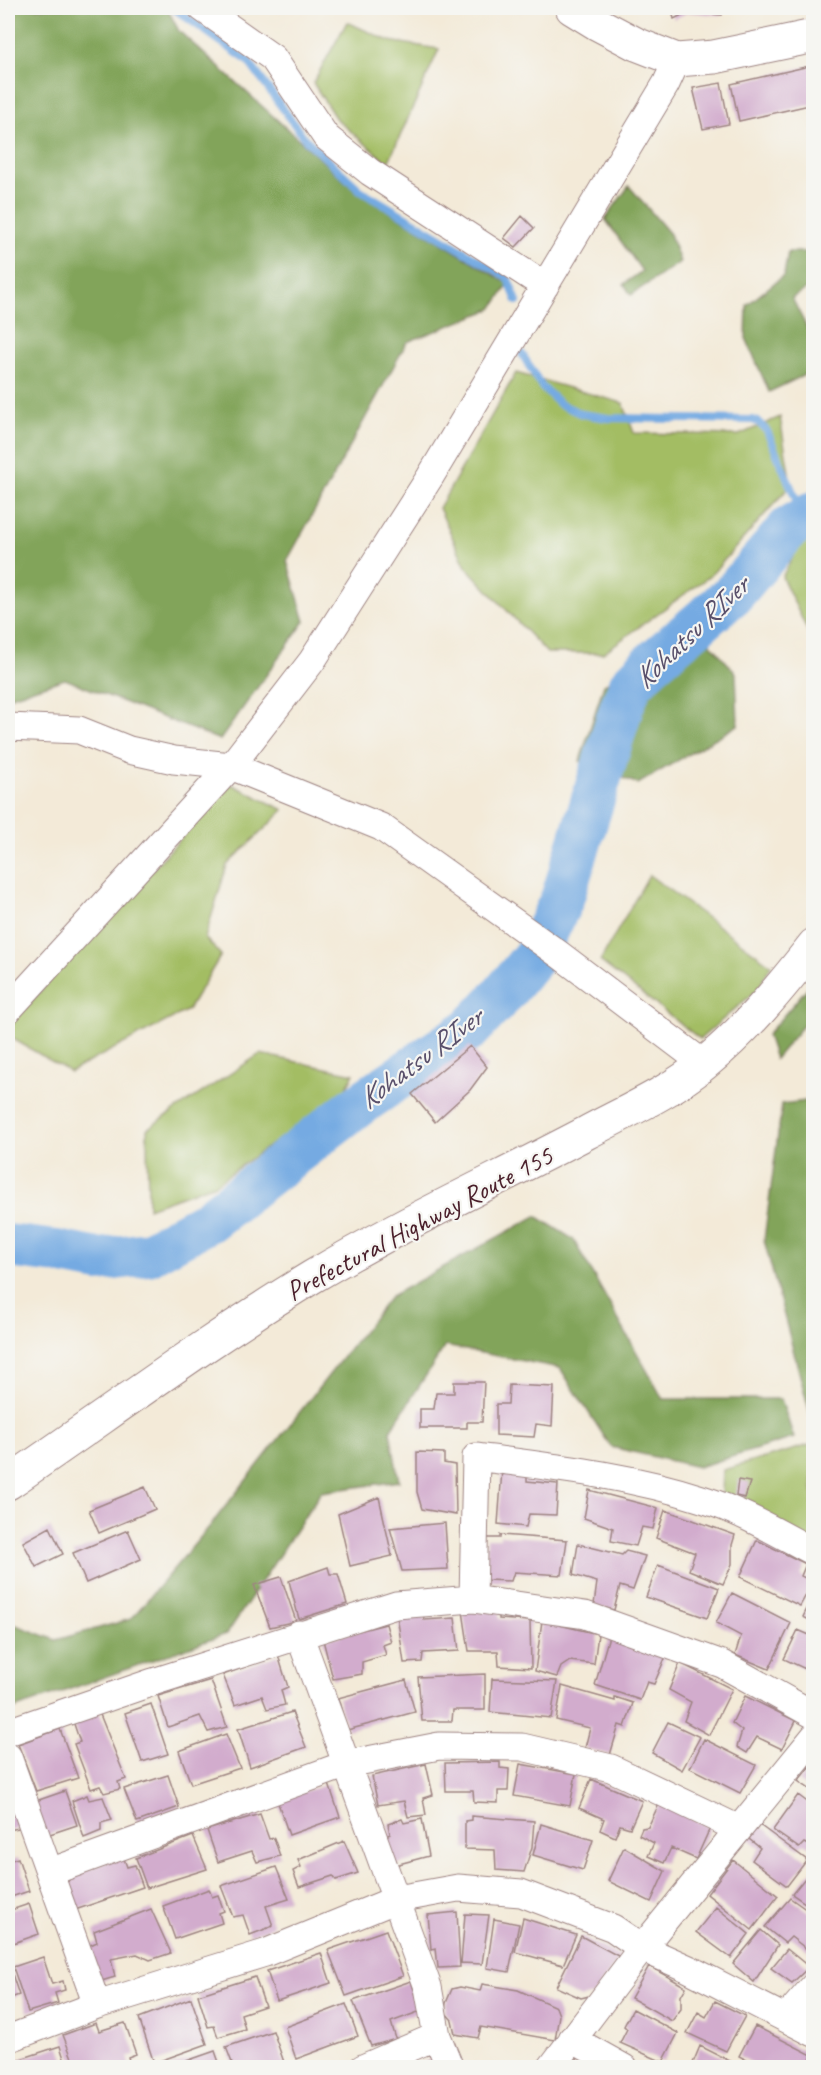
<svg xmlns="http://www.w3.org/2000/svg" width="821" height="2075" font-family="Caveat,sans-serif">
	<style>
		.green { fill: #a3bd64; stroke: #766e48; stroke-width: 1.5 }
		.forest { fill: #82a45a; stroke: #666242; stroke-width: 1.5 }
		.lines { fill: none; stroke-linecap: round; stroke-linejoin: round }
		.stream { stroke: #74aae2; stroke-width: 8 }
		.river { stroke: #74aae2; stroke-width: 44 }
		.building { fill: #d2accd }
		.street-casing { stroke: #9e8482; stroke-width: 29 }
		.secondary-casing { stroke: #9e8482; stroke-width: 35 }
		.street { stroke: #fff; stroke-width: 27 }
		.secondary { stroke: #fff; stroke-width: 33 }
		.labels { text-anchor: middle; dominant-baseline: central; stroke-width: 4.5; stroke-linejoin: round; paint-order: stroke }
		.street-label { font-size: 28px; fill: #4a1f2b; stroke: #f6f6f2 }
		.water-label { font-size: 30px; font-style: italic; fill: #59506b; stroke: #f6f6f2 }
	</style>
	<rect width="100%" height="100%" fill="#f6f6f2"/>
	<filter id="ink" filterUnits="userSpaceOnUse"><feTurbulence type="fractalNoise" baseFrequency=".0167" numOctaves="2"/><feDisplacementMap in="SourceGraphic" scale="12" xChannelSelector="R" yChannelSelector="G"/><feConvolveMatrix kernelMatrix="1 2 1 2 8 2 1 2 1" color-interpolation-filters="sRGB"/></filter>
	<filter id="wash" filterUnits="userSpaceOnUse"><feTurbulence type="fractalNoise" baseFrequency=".008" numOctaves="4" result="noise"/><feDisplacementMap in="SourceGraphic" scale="24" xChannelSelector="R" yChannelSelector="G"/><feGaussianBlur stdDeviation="1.35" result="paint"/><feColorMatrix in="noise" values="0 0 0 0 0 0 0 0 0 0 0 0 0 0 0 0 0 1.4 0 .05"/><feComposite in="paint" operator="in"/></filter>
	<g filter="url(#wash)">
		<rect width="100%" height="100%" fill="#f3ead8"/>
		<!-- green -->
		<path class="green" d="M347,22L389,41L439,49L388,163L336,119L313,83Z
			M516,373L623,403L634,433L739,435L780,417L791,485L711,575L603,653H547L466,567L439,508Z
			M813,519L814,642H813L782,577Z
			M231,784L284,810L227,865L205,938L221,955L188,1010L70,1072L8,1036V1026Z
			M649,875L771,965L758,989L700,1039L600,961Z
			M260,1054L354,1074L342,1095L215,1184L148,1208L147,1129Z
			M813,1444V1542L722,1496L723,1470Z"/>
		<!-- forest -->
		<path class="forest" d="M8,8H167L179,31L356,191L509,284L492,309L407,342L287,561L305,621L220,740L65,679L8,697Z
			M629,186L670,234L680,262L631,295L624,284L642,271L605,219Z
			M788,252H813V285L792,298L813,340V371L769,392L746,338L747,305L784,275Z
			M705,637L736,673L738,725L638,784L580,761L604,684Z
			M813,981V1014L775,1059L767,1035Z
			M813,1100L814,1417H811L764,1240L782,1104Z
			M536,1216L573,1239L663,1399H781L794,1438L698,1467L611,1447L560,1368L445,1346L390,1431L399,1481L321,1492L227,1634L8,1711V1622L56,1640L131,1619L210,1526L391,1296Z"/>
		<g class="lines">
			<!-- stream -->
			<path class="stream" d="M173,8L248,61L305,139L360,190L507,277L517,301
				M522,354L542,387L560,404L582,414L608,418L753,420L758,422L767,431L804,518"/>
			<!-- river -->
			<path class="river" d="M8,1246L57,1252L98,1260L148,1254L208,1221L350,1111L470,1029L503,994L536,954L562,899L622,706L631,684L651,664L733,594L789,528L814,513"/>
		</g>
		<g id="blocks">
			<!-- building -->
			<path class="building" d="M671,8H723L722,15L688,12L674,19Z
				M814,65V104L739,121L731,84Z
				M721,83L729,124L703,129L693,88Z
				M522,216L534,228L516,247L504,238Z
				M470,1046L487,1067L470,1090L435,1122L412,1094Z
				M454,1382H484L482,1422H467V1428H420V1409H434L436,1393H454Z
				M509,1385L554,1387L552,1426L536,1424L534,1437L496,1435V1404H508Z
				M417,1452L444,1453V1463L455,1465L456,1515L422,1509L417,1492Z
				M502,1470L527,1472V1481L558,1484L556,1515L529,1514L526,1527L498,1524Z
				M738,1480L750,1482L745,1498L736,1496Z
				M145,1487L155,1509L99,1533L89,1510Z
				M589,1490L658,1508L653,1529L642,1527L636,1546L611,1541L613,1528L584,1518Z
				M379,1497L392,1556L350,1566L338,1514Z
				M665,1510L735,1535L732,1545V1564L723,1584L689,1570L695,1553L656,1538Z
				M445,1523L448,1569L402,1571L390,1528Z
				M50,1527L63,1554L36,1567L23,1542Z
				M128,1530L141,1559L86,1583L73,1553Z
				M500,1535L567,1540L562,1575L514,1572L511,1581L486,1580L487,1538H500Z
				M757,1540L806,1564L801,1576L813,1582L800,1606L740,1577Z
				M578,1544L622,1555L626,1551L645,1556L633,1590L620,1586L614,1610L594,1605L597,1582L573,1575Z
				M658,1565L719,1588L707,1618L646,1597Z
				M328,1567L330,1574H338L347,1604L299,1619L289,1581Z
				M281,1577L296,1621L270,1627L254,1585Z
				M732,1593L791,1623L769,1669L735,1655L741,1636L716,1623Z
				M814,1595V1622L803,1617Z
				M463,1611L499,1612V1619L530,1621L531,1668L499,1666L498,1651H469Z
				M423,1612L424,1620L455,1618L459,1651L423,1653L422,1662L404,1663L397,1615Z
				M542,1621L598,1634L594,1664L570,1661L561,1667L557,1677L535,1671Z
				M386,1624L391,1642L383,1645L386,1655L362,1662V1674L333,1679L323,1640Z
				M798,1630L814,1637V1673L784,1659Z
				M609,1636L666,1656L654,1684L647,1682L640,1700L595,1685Z
				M278,1655L288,1687L281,1690L285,1705L267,1709L262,1696L235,1705L223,1675Z
				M680,1663L732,1689L709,1735L684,1721L691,1702L669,1690Z
				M485,1674V1710H453L452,1721H422L418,1677Z
				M492,1679L557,1681L551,1718L490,1712Z
				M211,1680L227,1727L208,1732L200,1716L168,1727L158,1696Z
				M406,1680L415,1712L347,1730L338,1698Z
				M562,1686L615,1701V1697L633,1703L625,1727L619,1725L610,1755L585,1748L590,1728L556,1720Z
				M745,1696L796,1721L782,1749L757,1737L747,1753L737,1747L742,1731L732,1723Z
				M151,1704L168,1754L142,1762L125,1713Z
				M99,1712L126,1779L118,1782L120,1789L104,1793L100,1786L91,1789L74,1744L80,1742L73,1721Z
				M292,1712L306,1747L250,1767L238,1729Z
				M668,1722L700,1737L682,1770L652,1753Z
				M60,1729L78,1778L36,1791L18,1744Z
				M226,1734L240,1768L191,1784L179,1751Z
				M704,1739L756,1765L740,1793L690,1768Z
				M814,1761V1792L798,1781Z
				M500,1762V1768L509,1769L508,1791H498V1803L474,1802L473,1791H446L445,1763Z
				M426,1764L433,1795L423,1798L426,1815L408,1817L404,1801L378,1805L372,1776Z
				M520,1764L576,1774L570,1806L514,1796Z
				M168,1775L179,1807L137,1822L124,1789Z
				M591,1779L642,1801L630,1828L620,1825L615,1837L600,1830L604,1819L579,1808Z
				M329,1784L340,1817L289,1835L277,1800Z
				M65,1791L77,1825L44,1836L33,1802Z
				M87,1795L89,1800L103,1797L112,1820L101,1823V1831L84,1838L72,1801Z
				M798,1795L814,1807V1848L804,1843L799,1848L773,1830Z
				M660,1802L710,1828L696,1859L671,1848L664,1863L648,1856L654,1843L639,1835L642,1828L648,1827Z
				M260,1814L269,1839L274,1838L280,1856L257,1862L252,1851L218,1862L207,1830Z
				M15,1815L19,1828L8,1830V1817Z
				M471,1816L534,1821L532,1847L524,1872L496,1870L495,1850L465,1849V1821L471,1820Z
				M402,1819L404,1823L422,1819L429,1856L395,1865L386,1836L390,1834L388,1824Z
				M541,1824L593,1840L583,1870L533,1855Z
				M758,1824L807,1860L787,1886L752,1860L760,1848L749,1839Z
				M193,1836L207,1869L147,1888L136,1858Z
				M344,1841L358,1873L336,1880L333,1876L299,1887L293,1871L301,1867L298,1860Z
				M624,1847L665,1871L651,1902L608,1881Z
				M123,1856L127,1867L135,1865L143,1887L72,1911L66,1884L72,1876Z
				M18,1858L29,1891L8,1898V1861Z
				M733,1860L778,1896L752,1930L707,1894Z
				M276,1867L289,1899L266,1906L273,1926L250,1935L243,1915L233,1917L221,1886Z
				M814,1867V1900L808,1905L792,1894Z
				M209,1889L212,1897L218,1895L224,1911L219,1913L222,1923L175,1939L163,1906Z
				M790,1898L814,1915V1944L809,1951L791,1937L785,1943L765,1927Z
				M29,1904L39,1934L8,1945V1911Z
				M716,1907L749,1934L731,1958L696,1932Z
				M151,1909L171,1953L150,1960L137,1954L111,1959L115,1977L98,1982L86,1947L97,1942L94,1931Z
				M457,1912L460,1967L438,1968L436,1948L431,1949L428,1915Z
				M465,1914L489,1915L482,1964L461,1963Z
				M523,1918L576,1935L563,1965L515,1952Z
				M494,1919L519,1924L509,1972L487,1968Z
				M386,1930L403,1976L346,1996L328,1950Z
				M761,1930L778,1945L754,1982L733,1964Z
				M581,1936L620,1957L593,1995L581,1998L556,1987Z
				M787,1949L809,1967L792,1983L771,1968Z
				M321,1953L331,1983L277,2001L267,1971Z
				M43,1957L52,1984L63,1981L65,1990L55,1993L58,2003L28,2012L13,1967Z
				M649,1966L686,1987L681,1996V2009L672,2021L631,1998Z
				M10,1968L19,1995L8,1999V1969Z
				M255,1977L265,2006L241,2014L245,2029L218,2037L214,2026L208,2027L198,1995Z
				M411,1981L421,2011L391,2022L396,2039L371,2046L353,2001Z
				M482,1984L518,1990L556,2007L559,2015L555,2040L481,2027L478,2038L455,2034L452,2020L445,2012L446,2003L452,1989L460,1987L480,1991Z
				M191,1998L207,2044L154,2063L139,2018Z
				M715,2001L745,2016L726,2051L687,2033L698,2012L706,2017Z
				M346,2004L358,2036L296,2059L285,2027Z
				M633,2009L678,2033L663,2062L620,2043L627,2029L624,2026Z
				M96,2023L99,2031L125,2023L136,2054L128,2057L131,2068H76L63,2035Z
				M755,2026L812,2055L806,2068H762L739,2056Z
				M273,2031L285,2065L277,2068H234L226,2047Z
				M60,2046L67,2068H8V2063Z
				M700,2046L736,2064L734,2068H691Z
				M215,2051L221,2068H169V2067Z
				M437,2057L441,2068H411V2067Z"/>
		</g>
	</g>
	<g filter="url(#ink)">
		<use href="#blocks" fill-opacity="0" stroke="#9e8482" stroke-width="1.5"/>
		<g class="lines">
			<defs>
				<path id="street" d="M202,8L273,58L326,137L370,172L545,286
					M8,727L79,730L129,750L174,760L231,766L381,827L560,955L704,1064
					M8,1010L231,766L312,661L430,477L666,84L677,60
					M473,1599L476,1457C552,1467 629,1475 702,1499C741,1511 778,1533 814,1552
					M299,1634L428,1987L437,2036L450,2068
					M8,1732L153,1682L396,1605L473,1599L585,1615L722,1664L814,1715
					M8,1757L97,2005
					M50,1872L347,1764L439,1746L522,1747L611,1768L739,1829
					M786,2018L814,1986
					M8,2039L97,2005L265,1953L397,1899L458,1888L521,1893L613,1928L642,1948L689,1969L814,2033
					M572,2039L624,2068
					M363,2068L437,2036
					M551,2068L642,1948L814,1737"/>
				<path id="secondary" d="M572,8L598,24L636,44L677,60L714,57L814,36
					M8,1483C109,1414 207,1341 312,1277C401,1224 495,1181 586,1133C625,1112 669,1093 704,1064C746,1030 781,987 814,945"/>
			</defs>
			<!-- street casing -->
			<use href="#street" class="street-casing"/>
			<!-- secondary casing -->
			<use href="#secondary" class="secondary-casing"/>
			<!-- street -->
			<use href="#street" class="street"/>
			<!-- secondary -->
			<use href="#secondary" class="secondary"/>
		</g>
	</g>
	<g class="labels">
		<!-- street labels -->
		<g class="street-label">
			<text transform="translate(419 1223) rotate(-28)">Prefectural Highway Route 155</text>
		</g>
		<!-- water labels -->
		<g class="water-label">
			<text transform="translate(691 632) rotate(-44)">Kohatsu RIver</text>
			<text transform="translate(420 1058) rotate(-37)">Kohatsu RIver</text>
		</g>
	</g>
	<!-- margin -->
	<rect width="821" height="2075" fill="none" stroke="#f6f6f2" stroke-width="30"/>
</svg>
